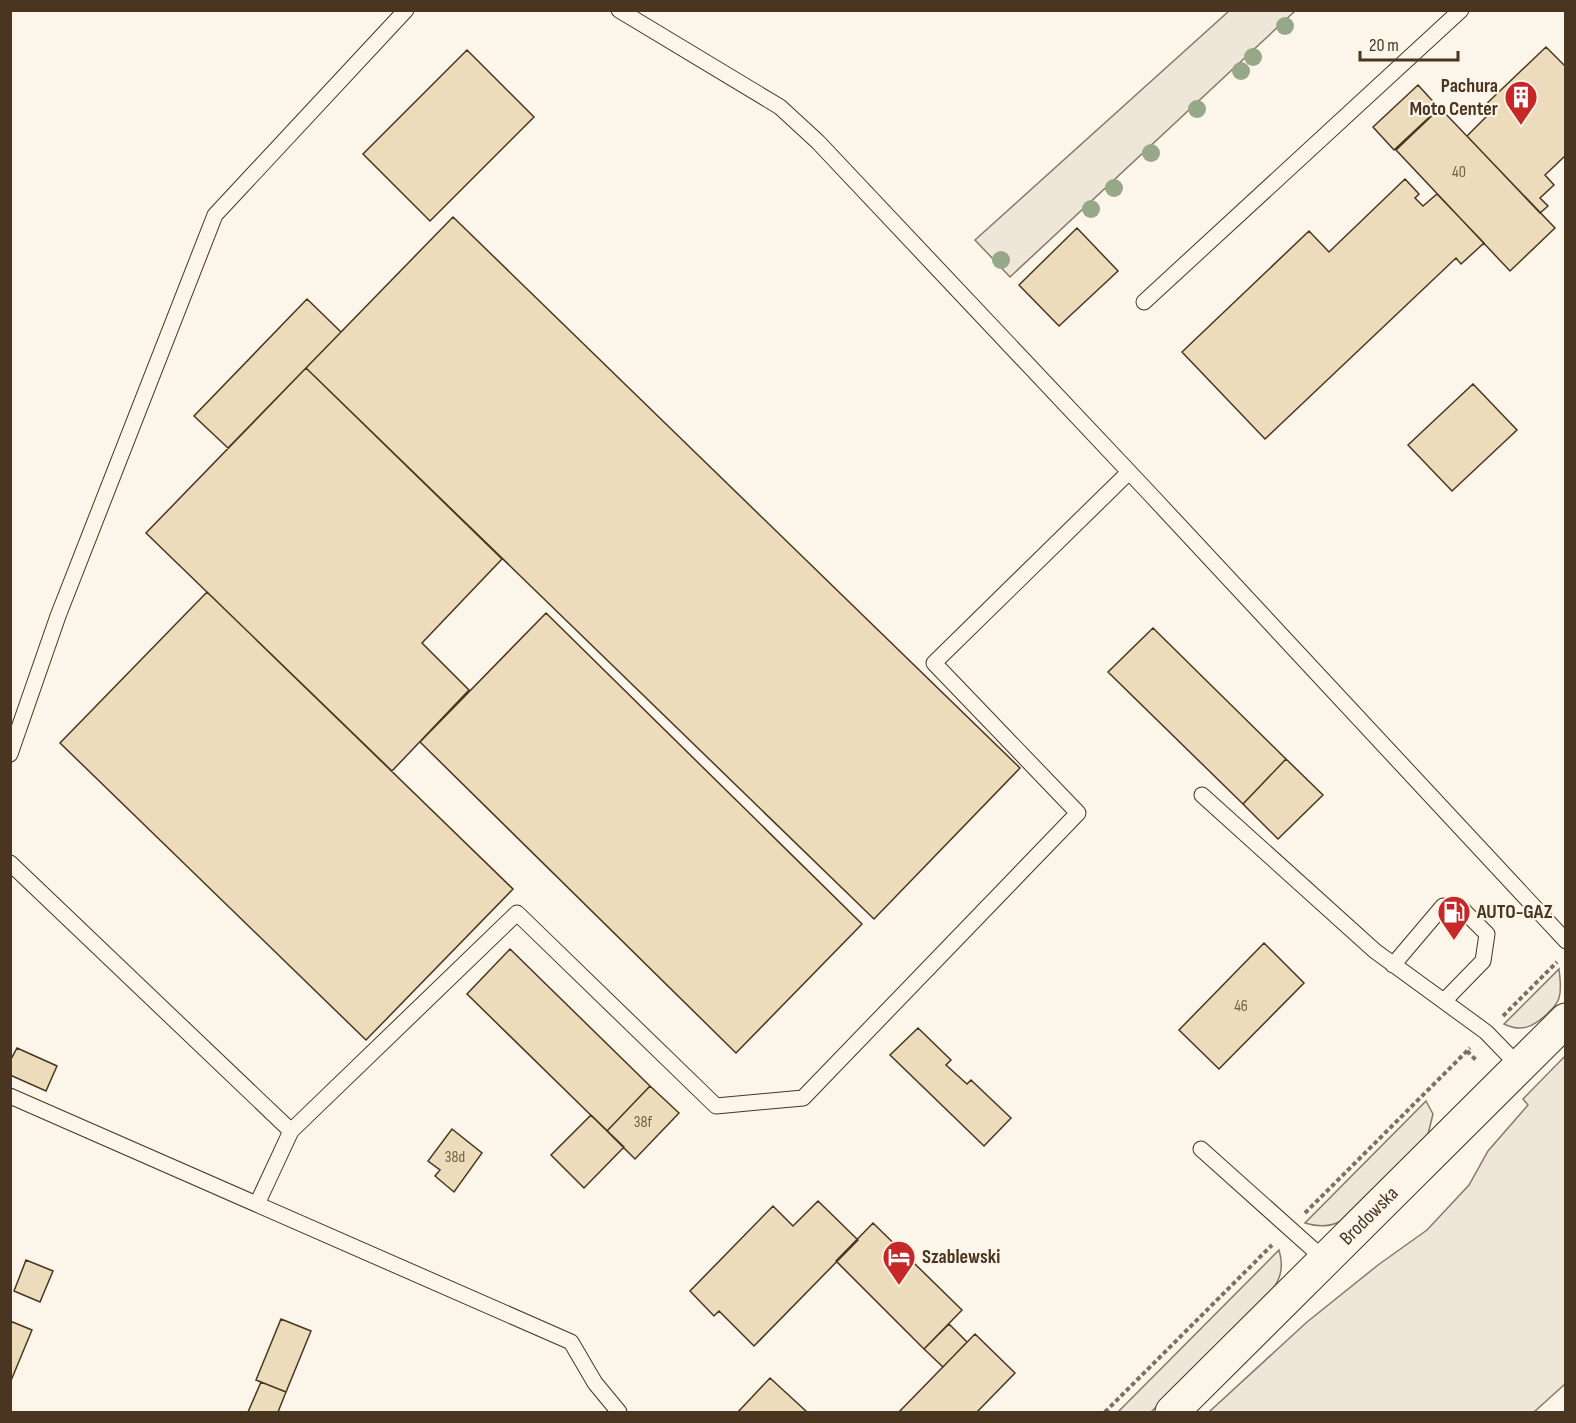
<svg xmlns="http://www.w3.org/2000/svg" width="1576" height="1423" font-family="'Sofia Sans Condensed',sans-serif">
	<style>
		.green { fill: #ede6d9; stroke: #887966; stroke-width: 1.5 }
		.building { fill: #ecdcbc; stroke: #4a3520; stroke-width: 1.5 }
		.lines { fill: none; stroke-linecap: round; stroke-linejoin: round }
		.service-casing { stroke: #4a3520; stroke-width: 17 }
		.tertiary-casing { stroke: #4a3520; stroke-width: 35 }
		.path { stroke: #7f6f5c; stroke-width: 4; stroke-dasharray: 4.5 3; stroke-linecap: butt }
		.service { stroke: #fbf6e9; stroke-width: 15 }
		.tertiary { stroke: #fbf6e9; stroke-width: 33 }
		.tree { fill: #96a887 }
		.labels { text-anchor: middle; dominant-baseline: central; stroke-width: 4.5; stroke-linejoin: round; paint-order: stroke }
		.number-label { font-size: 16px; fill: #725f47 }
		.poi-label { font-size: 20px; font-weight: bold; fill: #4a3520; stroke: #fbf6e9; text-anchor: start }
		.street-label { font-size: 20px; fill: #4a3520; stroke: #fbf6e9 }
	</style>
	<rect width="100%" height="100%" fill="#fbf6e9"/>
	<!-- green -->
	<path class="green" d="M1229,11H1295L1010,277L975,240Z
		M1559,969C1560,979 1562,988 1559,998C1557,1005 1552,1009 1547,1014C1534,1026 1522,1033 1504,1024Z
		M1565,1056V1384L1534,1412H1209L1307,1322L1378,1265L1427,1230L1469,1185L1488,1151L1528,1105L1523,1099Z
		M1426,1101L1433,1114L1428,1134L1339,1222C1328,1227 1317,1227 1305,1223Z
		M1279,1250C1286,1273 1277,1286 1261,1303L1151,1412H1118Z"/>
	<!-- building -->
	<path class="building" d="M1546,47L1566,67V155L1545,175L1554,185L1540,198L1548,206L1540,213L1467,136L1487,116L1481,109Z
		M467,50L534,117L430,221L363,154Z
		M1418,85L1439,108L1394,150L1373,127Z
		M1440,108L1555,228L1510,271L1396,150Z
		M1405,179L1419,194L1415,198L1423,206L1437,194L1484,243L1461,264L1456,258L1265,439L1182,352L1309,231L1329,252Z
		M453,217L1020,768L874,919L306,368Z
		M1077,228L1118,271L1059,326L1019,285Z
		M307,299L341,332L228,448L194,416Z
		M306,368L502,559L422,643L469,690L392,771L146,533Z
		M1473,384L1517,430L1452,491L1408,445Z
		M207,592L513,889L366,1040L60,743Z
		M546,613L862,924L736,1053L420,742Z
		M1153,628L1286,759L1243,804L1108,672Z
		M1286,759L1323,795L1278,839L1243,804Z
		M1264,943L1304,983L1219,1069L1179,1030Z
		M510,949L650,1086L607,1131L467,994Z
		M918,1028L951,1060L946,1065L967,1084L971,1080L1011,1118L984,1146L890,1055Z
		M17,1048L57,1066L46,1091L10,1075V1061Z
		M650,1086L679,1113L635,1159L607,1131Z
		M591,1115L624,1147L584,1188L551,1155Z
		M452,1129L482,1153L454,1192L435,1176L440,1170L428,1161Z
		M818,1201L858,1240L754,1346L719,1311L714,1316L690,1291L773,1206L793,1226Z
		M873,1223L962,1310L924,1349L836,1261Z
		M26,1260L53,1271L40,1302L14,1291Z
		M281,1319L311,1331L286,1392L256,1380Z
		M10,1321L32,1330L10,1383Z
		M949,1324L967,1342L943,1367L924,1349Z
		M975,1334L1015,1373L977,1412H899Z
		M770,1378L807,1412H738Z
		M261,1382L286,1392L278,1412H248Z"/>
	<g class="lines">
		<defs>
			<path id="service" d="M619,10L780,107L818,142L1150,494L1566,941
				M1144,302L1461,10
				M10,754L58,616L215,215L406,10
				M1202,795L1375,951L1486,1032L1519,1066
				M10,863L291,1131L517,913L716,1106L803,1098L1078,813L934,663L1129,472
				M1393,965L1443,906L1460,907L1487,934L1483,961L1444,1001
				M10,1096L571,1342L595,1383L619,1412
				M1201,1149L1325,1260
				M257,1204L291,1131"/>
			<g id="tertiary">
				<path id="s1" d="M1172,1412L1566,1020"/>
			</g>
		</defs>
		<!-- service casing -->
		<use href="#service" class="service-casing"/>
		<!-- tertiary casing -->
		<use href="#tertiary" class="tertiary-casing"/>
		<!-- path -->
		<path class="path" d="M1503,1016L1557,962
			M1467,1051L1477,1061
			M1305,1213L1470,1048
			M1105,1412L1272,1245"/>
		<!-- service -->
		<use href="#service" class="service"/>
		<!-- tertiary -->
		<use href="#tertiary" class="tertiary"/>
	</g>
	<!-- trees -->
	<g class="tree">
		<circle cx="1285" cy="26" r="9"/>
		<circle cx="1253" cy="57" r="9"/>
		<circle cx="1241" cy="71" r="9"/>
		<circle cx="1197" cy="109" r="9"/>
		<circle cx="1151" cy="153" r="9"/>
		<circle cx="1114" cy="188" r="9"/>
		<circle cx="1091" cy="209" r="9"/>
		<circle cx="1001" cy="260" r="9"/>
	</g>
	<!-- icons -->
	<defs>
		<symbol id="building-pin" viewBox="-11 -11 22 30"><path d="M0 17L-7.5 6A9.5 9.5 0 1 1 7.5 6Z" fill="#c62828" stroke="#fbf6e9"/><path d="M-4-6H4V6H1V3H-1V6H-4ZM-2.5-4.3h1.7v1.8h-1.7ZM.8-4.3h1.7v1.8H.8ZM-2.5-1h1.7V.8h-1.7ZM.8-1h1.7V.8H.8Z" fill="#fff"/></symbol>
		<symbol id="fuel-pin" viewBox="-11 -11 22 30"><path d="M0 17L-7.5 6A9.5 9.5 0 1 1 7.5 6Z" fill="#c62828" stroke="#fbf6e9"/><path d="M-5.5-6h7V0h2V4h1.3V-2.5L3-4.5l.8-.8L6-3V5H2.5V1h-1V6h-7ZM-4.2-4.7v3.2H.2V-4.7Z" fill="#fff"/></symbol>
		<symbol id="hotel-pin" viewBox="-11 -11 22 30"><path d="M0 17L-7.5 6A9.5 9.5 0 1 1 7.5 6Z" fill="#c62828" stroke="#fbf6e9"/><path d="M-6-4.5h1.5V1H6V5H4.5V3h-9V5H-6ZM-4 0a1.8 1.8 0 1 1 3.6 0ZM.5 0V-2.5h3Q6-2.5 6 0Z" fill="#fff"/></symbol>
	</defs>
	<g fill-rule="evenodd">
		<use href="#building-pin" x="1502" y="78" width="38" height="52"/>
		<use href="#fuel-pin" x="1435" y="893" width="38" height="52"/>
		<use href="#hotel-pin" x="880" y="1238" width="38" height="52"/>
	</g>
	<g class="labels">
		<!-- number labels -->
		<g class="number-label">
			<text x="1459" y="172">40</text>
			<text x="1241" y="1006">46</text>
			<text x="643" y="1122">38f</text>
			<text x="455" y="1157">38d</text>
		</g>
		<!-- poi labels -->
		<g class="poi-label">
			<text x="1498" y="86" text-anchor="end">Pachura<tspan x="1498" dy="23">Moto Center</tspan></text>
			<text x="1477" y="912">AUTO-GAZ</text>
			<text x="922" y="1257">Szablewski</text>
		</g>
		<!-- street labels -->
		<g class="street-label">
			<text stroke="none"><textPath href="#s1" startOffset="278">Brodowska</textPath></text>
		</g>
	</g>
	<!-- border -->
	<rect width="1576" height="1423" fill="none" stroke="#4a3520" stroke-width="24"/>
	<!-- scale -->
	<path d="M1360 51v9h98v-9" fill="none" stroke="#4a3520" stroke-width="3"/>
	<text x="1369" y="51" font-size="18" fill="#4a3520" stroke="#fbf6e9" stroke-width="4.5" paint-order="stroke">20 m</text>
</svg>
